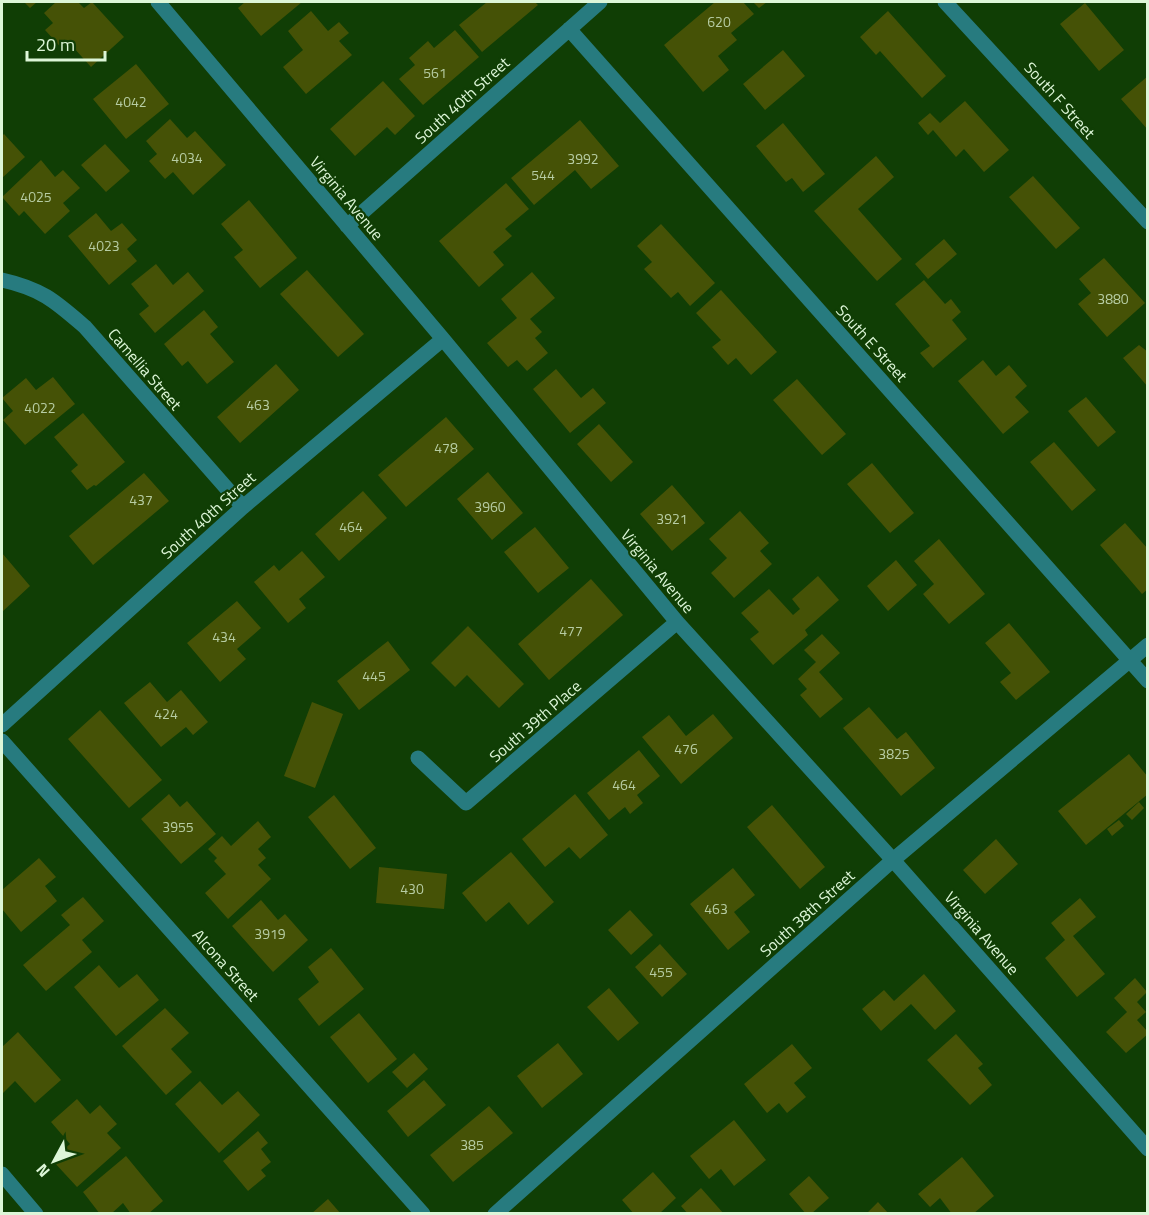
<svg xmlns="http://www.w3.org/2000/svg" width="1149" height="1215" font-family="'Titillium Web',sans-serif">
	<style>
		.building { fill: #455206 }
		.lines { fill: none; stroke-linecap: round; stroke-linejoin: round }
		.minor { stroke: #277b7f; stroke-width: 15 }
		.labels { text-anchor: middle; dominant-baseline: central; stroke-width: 4.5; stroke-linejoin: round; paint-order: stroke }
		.number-label { font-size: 14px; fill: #b7cda4 }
		.street-label { font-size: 16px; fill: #ddf6d8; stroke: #103e05 }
	</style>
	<rect width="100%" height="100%" fill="#103e05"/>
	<!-- building -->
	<path class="building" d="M24,2H37L30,8Z
		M56,2H78L84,8L92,2L124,37L91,67L73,47L66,53L45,30L53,23L44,13Z
		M245,2H302L261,36L238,8Z
		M487,2H535L538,5L482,52L459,25Z
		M715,2H743L754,14L731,33L737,40L718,56L729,70L703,92L664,45Z
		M753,2H767L759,8Z
		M1085,3L1124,50L1099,71L1060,24Z
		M311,11L328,31L339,22L349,33L339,41L352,55L306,94L283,67L303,50L288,31Z
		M888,11L946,76L922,98L880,51L876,55L860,37Z
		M455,30L479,57L423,105L399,79L415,65L409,58L428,41L434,48Z
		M783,50L805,76L765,110L743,84Z
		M136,64L169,104L126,139L93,99Z
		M1148,76V130L1121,99Z
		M383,81L415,116L395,135L387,127L355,156L330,129Z
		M965,101L1009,150L984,172L964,149L956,157L933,130L928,135L918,123L930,113L940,123Z
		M170,119L187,138L195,131L226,165L193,195L173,172L165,179L149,161L157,154L146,141Z
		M580,120L619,166L591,189L575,170L534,205L511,178Z
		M783,123L825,174L803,192L792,178L786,182L756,146Z
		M4,134L25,157L2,178V136Z
		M105,144L130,171L106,192L81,165Z
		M876,156L894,177L858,209L902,259L877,281L814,211Z
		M41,160L55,177L63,170L80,188L63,203L70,211L45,234L24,211L19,216L2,197Z
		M1033,176L1080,228L1056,249L1009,197Z
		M506,183L529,209L505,229L512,236L493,252L504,265L479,287L439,241Z
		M249,200L297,258L260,288L234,257L243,250L221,224Z
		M96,213L111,231L122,223L137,240L127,249L137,261L109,285L68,236Z
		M661,224L715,283L690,306L678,292L671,298L644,269L652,262L637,246Z
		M944,239L957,254L928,279L915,264Z
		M1104,258L1145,303L1107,337L1078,304L1091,293L1079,279Z
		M156,264L173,285L188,272L204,291L155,333L139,314L149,306L131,284Z
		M307,270L364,334L338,357L280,294Z
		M532,272L555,298L530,319L542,332L535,338L548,353L527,371L517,360L508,367L487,343L517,318L501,299Z
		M924,280L945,304L951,299L961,312L952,320L967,339L933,368L920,353L930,346L895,304Z
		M721,290L777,352L751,375L736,358L728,365L712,347L721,340L696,313Z
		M204,310L218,327L210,334L234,362L207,384L188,361L182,366L164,344Z
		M1139,345L1148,352V387L1123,358Z
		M983,360L996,376L1009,365L1027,386L1015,397L1029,412L1003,434L958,381Z
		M276,364L299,390L240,443L217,417Z
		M556,369L581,398L593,388L606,403L570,433L533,389Z
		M53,377L75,404L25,445L3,420L13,411L2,398L26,378L36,390Z
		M797,379L846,434L822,455L773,400Z
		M1086,397L1116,432L1098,447L1068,411Z
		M83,413L125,462L96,486L94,485L87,490L71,471L78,465L54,437Z
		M446,417L474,449L406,507L378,475Z
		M599,424L633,462L611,482L577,444Z
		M1054,442L1096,490L1072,511L1030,462Z
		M872,463L914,513L890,533L847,484Z
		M488,472L523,513L492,540L457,499Z
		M144,473L169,501L93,565L69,536Z
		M672,485L705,523L672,551L640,514Z
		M363,491L387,518L339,561L315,534Z
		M740,511L769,543L760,551L772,564L734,598L711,573L727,558L709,539Z
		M1125,523L1148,549V589L1142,594L1100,545Z
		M535,527L569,568L538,593L504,552Z
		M939,539L985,594L949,624L923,594L934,584L914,561Z
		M302,551L325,577L299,599L306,608L288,623L254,582L274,565L279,571Z
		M2,553L30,586L2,612Z
		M896,560L917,585L888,611L867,586Z
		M818,576L839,600L805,630L808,635L773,665L750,639L759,632L741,613L769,589L793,615L800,609L792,599Z
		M591,579L623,615L549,680L518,644Z
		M237,601L261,628L237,649L246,659L220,682L187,643Z
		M1009,623L1050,672L1016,700L1000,682L1011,673L985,643Z
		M468,626L524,684L499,708L467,675L455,687L431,663Z
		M822,634L840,653L819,672L843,699L820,718L800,695L807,689L798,679L816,662L804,650Z
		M388,641L410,670L359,710L337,681Z
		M150,682L167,702L181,690L208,722L193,735L186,727L161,747L124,703Z
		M312,702L343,714L315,788L284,776Z
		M869,707L897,739L906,732L935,768L901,796L843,728Z
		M100,710L162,780L129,808L68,739Z
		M713,714L733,738L681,784L642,737L669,715L686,736Z
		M639,750L660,776L637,795L643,803L630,814L625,807L609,820L587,793Z
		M1129,754L1148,777V794L1086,845L1058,811Z
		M169,794L180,807L187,801L216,834L181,864L141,819Z
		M575,794L608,835L580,859L569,847L545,867L522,839Z
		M334,795L376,848L350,869L308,817Z
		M1139,802L1144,808L1132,820L1126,814Z
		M772,805L825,867L800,889L747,827Z
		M1119,820L1124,826L1112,836L1107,829Z
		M258,821L271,837L258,849L266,858L258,865L271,879L228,919L205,893L226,874L214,861L217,858L208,849L222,836L231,846Z
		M996,839L1018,864L985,894L963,870Z
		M511,852L554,902L528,925L509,902L486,922L462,893Z
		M39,858L56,877L45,886L57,901L21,932L2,909V890Z
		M379,867L447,874L444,909L376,903Z
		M733,868L755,895L734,912L750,932L728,950L690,904Z
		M83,897L104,921L82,940L92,952L46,991L23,965L70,925L61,915Z
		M1080,898L1096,917L1073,936L1105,974L1077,997L1045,958L1065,940L1051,923Z
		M261,900L278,920L285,914L308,940L273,972L232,926Z
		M630,910L653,935L631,955L608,930Z
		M660,944L687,974L662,997L635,967Z
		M331,948L364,989L319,1026L298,999L319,982L308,967Z
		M99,965L119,988L137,974L159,1000L116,1036L74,987Z
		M924,974L956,1011L935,1030L911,1004L881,1031L862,1009L884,990L894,1001Z
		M1135,978L1147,992L1137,1002L1146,1012L1137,1020L1148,1032V1034L1126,1053L1106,1032L1127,1012L1114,998Z
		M609,988L639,1023L618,1041L587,1007Z
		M165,1008L189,1033L171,1049L192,1072L166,1095L122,1046Z
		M359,1013L397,1059L368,1083L330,1037Z
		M18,1032L61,1080L35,1103L15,1081L2,1094V1047Z
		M956,1034L983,1064L978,1068L992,1085L970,1105L927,1060Z
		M558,1043L583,1074L542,1108L517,1076Z
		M792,1044L812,1068L794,1083L806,1097L787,1113L779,1103L767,1113L744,1084Z
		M414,1053L428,1069L407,1088L392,1072Z
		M424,1080L446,1105L408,1137L387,1111Z
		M200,1081L222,1105L238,1091L260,1115L219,1153L175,1104Z
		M77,1099L90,1114L100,1105L117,1124L107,1133L121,1148L77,1187L52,1160L70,1144L51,1122Z
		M489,1106L513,1133L453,1182L430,1155Z
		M734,1120L766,1160L734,1186L721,1169L709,1179L690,1156Z
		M258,1131L268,1143L261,1149L271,1162L261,1170L266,1176L248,1191L223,1161Z
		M126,1156L163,1201L148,1214H131L123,1203L111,1214H100L83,1192Z
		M962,1157L994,1196L973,1214H952L940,1198L930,1207L918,1194Z
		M653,1172L676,1198L659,1214H634L622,1200Z
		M809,1176L829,1198L811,1214H806L789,1194Z
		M701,1188L724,1214H688L681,1206Z
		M328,1199L341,1214H311Z
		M878,1202L889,1214H866Z"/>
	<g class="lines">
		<!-- minor -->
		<path class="minor" d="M158,2L443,339L677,622L893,860L1148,1149
			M945,2L1148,222
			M569,29L1148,681
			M347,226L600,2
			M2,280C42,289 55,301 85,327L243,507
			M2,725L243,507L443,339
			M2,741L423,1214
			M418,758L466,803L677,622
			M2,1174L36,1214
			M495,1214L893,860L1148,645"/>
	</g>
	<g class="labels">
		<!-- number labels -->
		<g class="number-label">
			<text x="719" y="21">620</text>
			<text x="435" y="72">561</text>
			<text x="131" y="101">4042</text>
			<text x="187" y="157">4034</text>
			<text x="583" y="158">3992</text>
			<text x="543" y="174">544</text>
			<text x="36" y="196">4025</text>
			<text x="104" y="245">4023</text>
			<text x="1113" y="298">3880</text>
			<text x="258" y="404">463</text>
			<text x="40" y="407">4022</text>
			<text x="446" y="447">478</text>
			<text x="141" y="499">437</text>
			<text x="490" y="506">3960</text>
			<text x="672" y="518">3921</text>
			<text x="351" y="526">464</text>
			<text x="571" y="630">477</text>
			<text x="224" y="636">434</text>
			<text x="374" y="675">445</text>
			<text x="166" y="713">424</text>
			<text x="686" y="748">476</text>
			<text x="894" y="753">3825</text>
			<text x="624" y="784">464</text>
			<text x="178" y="826">3955</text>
			<text x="412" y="888">430</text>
			<text x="716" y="908">463</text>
			<text x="270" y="933">3919</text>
			<text x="661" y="971">455</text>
			<text x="472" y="1144">385</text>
		</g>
		<!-- street labels -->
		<g class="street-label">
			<text transform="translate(462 100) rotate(-42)">South 40th Street</text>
			<text transform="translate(1060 100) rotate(48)">South F Street</text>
			<text transform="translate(347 198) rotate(50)">Virginia Avenue</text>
			<text transform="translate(872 343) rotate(48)">South E Street</text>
			<text transform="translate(145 369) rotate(49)">Camellia Street</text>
			<text transform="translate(208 515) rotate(-42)">South 40th Street</text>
			<text transform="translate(658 571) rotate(50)">Virginia Avenue</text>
			<text transform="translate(535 721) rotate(-41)">South 39th Place</text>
			<text transform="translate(807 913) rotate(-42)">South 38th Street</text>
			<text transform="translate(982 933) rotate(49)">Virginia Avenue</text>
			<text transform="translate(226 965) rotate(48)">Alcona Street</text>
		</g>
	</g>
	<!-- border -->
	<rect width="1149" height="1215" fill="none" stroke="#ddf6d8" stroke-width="6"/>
	<!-- north arrow -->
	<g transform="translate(54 1161) rotate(229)" stroke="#103e05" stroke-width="4.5" paint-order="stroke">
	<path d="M0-4.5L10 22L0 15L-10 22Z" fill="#ddf6d8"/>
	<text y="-9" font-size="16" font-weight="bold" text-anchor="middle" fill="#ddf6d8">N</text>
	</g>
	<!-- scale -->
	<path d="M27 51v9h78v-9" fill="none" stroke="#ddf6d8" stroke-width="3"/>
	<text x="36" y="51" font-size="18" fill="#ddf6d8" stroke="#103e05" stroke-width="4.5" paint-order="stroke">20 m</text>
</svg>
